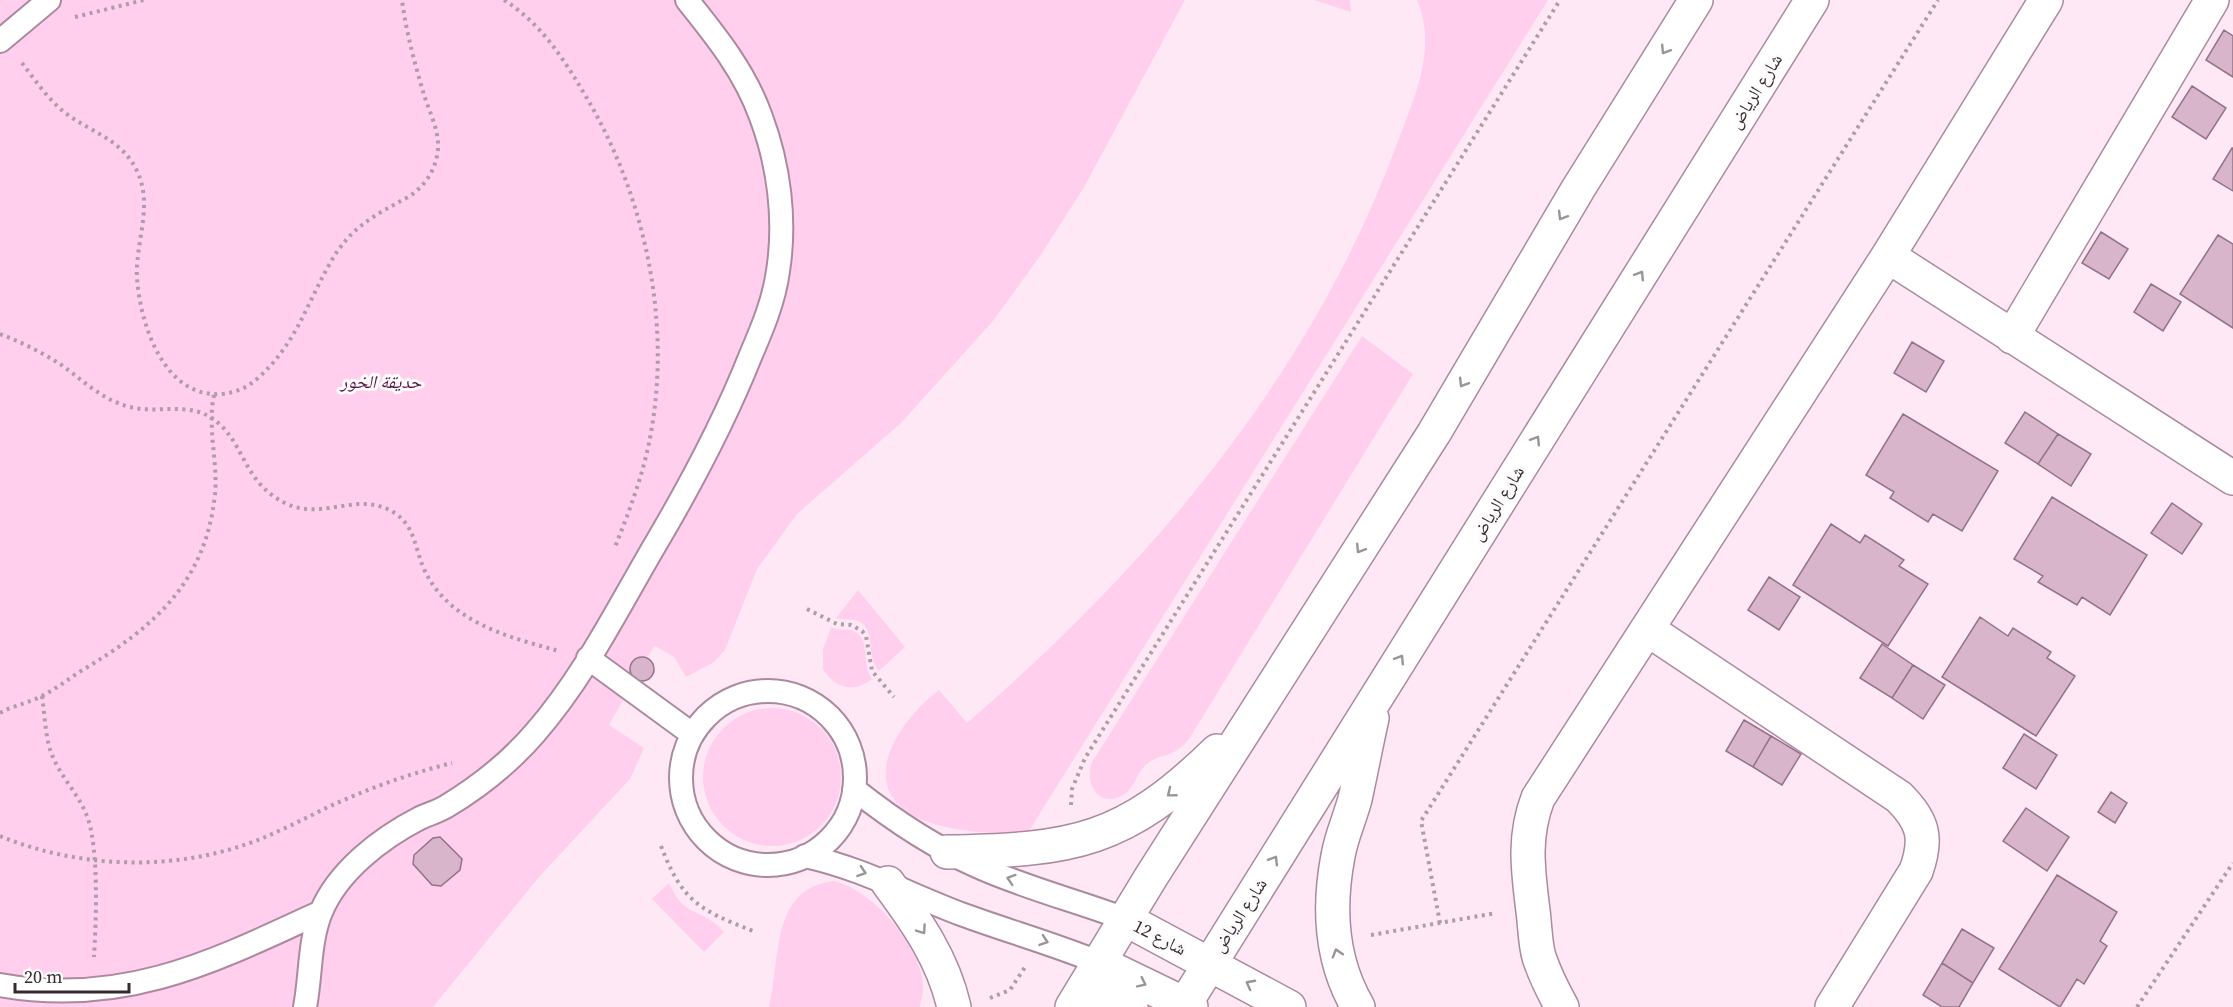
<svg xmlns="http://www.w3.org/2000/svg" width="2233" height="1007" font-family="'Source Serif 4','Noto Naskh Arabic',serif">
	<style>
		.green { fill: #ffcfed }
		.building { fill: #d8b5cb; stroke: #947388; stroke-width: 1.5 }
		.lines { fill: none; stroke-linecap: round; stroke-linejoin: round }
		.lane-casing { stroke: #ab8a9f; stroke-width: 26 }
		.street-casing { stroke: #ab8a9f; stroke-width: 36 }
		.secondary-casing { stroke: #ab8a9f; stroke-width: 36 }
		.path { stroke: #ae9ca7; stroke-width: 4; stroke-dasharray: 3 4.5; stroke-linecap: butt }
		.lane { stroke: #fff; stroke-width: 22 }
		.street { stroke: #fff; stroke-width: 33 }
		.secondary { stroke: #fff; stroke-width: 33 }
		.oneway { stroke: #9a9498 }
		.labels { text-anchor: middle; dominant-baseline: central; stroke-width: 6; stroke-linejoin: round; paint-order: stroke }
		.street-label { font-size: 18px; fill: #362931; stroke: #fcfcfc }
		.park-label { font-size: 18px; font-style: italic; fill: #570f45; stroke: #fcfcfc }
	</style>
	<rect width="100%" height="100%" fill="#fee8f5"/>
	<!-- green -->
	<path class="green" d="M0,0H1185L1083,189L1040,256L993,321L901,423L797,514L757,569L725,650L714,662L686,677L674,657L655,646L647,658L653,662L655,672L649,680L640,682L635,679L609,725L644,748L630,779L539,877L433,1007H0Z
		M1314,0H1350L1351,12Z
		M1417,0H1548L1027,834C993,834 945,832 914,816C854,783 902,718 939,690L967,723C1151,565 1312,374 1397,144C1414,97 1438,49 1417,0Z
		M1362,336L1413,374L1189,739C1172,760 1161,752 1147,764C1136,772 1135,790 1121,796C1097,808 1084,781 1092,762Z
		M858,590L905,647L879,671C865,654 876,632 860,622C853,618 844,621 836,618Z
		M831,627C839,631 847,628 854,631C871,639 861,663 872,679C854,693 835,689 823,669V650Z
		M703 777a69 69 0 1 1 138 0a69 69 0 1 1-138 0Z
		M834,881C872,890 920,944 923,984C924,991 921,1000 920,1007H769C781,959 770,888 834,881Z
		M669,883C686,921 701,906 724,932L704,952L652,899Z"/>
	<!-- building -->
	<path class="building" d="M2224,30L2233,36V77L2206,60Z
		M2192,86L2226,108L2206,139L2172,117Z
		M2232,148H2233V191L2213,179Z
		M2101,232L2128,249L2109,279L2082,263Z
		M2218,235L2233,244V328L2180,294Z
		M2151,284L2181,302L2163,331L2134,312Z
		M1912,342L1944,361L1926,392L1894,373Z
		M2025,412L2058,434L2038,464L2005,443Z
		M1903,414L1998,471L1962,531L1933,514L1928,522L1890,498L1894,492L1866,475Z
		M2058,434L2091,454L2071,486L2038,464Z
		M2052,497L2147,555L2110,615L2082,597L2077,605L2038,582L2043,576L2014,559Z
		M2172,503L2202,524L2182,554L2151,533Z
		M1831,524L1860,543L1865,535L1904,560L1899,566L1928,584L1888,646L1793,585Z
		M1769,577L1800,597L1779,630L1748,610Z
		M1980,617L2008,636L2013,628L2051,652L2047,658L2075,676L2036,736L1942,677Z
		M1882,644L1913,665L1892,698L1860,678Z
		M630 669a12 12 0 1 1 24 0a12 12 0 1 1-24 0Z
		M1913,665L1945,685L1923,719L1892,698Z
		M1744,720L1771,736L1753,767L1726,751Z
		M2024,734L2057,755L2036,789L2003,768Z
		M1771,736L1801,754L1782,785L1753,767Z
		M2111,792L2127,803L2115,823L2098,812Z
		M2026,808L2069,837L2047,871L2003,841Z
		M440,837L462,859L460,870L441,886L432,885L413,864L414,855L433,838Z
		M2057,875L2117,912L2100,941L2107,946L2084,984L2077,979L2060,1007L1999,969Z
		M1962,929L1994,948L1973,983L1942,963Z
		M1942,963L1973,983L1959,1007H1942L1923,995Z"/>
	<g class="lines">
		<defs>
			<path id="lane" d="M0,41L49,0
				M588,658L692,734
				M681 778a87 87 0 1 1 174 0a87 87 0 1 1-174 0Z
				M854,789C893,820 933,847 979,867C1026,888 1077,901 1125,919
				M805,856C861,868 908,894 961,914C1007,931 1054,944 1100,963
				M0,985C123,1007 213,962 321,912
				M305,1007C311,976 309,941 321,912C338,871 381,838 420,818C429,814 439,811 447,806C480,786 510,762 535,733C584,677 618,608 655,545C691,484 724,422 750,357C762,329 774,301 778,271C786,220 779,165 761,117C745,72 716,36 687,0"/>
			<path id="street" d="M1888,256L2233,478
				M2012,337L2212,0
				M1647,629L1899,797C1923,821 1928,838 1916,871L1832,1007
				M1562,1007C1553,991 1545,975 1539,957C1535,943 1535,926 1533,911C1528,870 1523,837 1538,798L1888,256L2046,0"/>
			<path id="secondary" d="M947,852C1074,850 1124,842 1217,751
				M888,883C917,922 943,959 954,1007
				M1125,919L1289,1007
				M1100,963L1191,1007
				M1080,995H1108L1131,1007
				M1072,1007L1151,877L1434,433L1578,189L1696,0
				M1183,1007L1812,0
				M1358,1007C1331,961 1328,908 1338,856C1341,837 1350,818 1355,799C1361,772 1366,745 1372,718"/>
		</defs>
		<!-- lane casing -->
		<use href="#lane" class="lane-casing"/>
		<!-- street casing -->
		<use href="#street" class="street-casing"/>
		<!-- secondary casing -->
		<use href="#secondary" class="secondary-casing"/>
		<!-- path -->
		<path class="path" d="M504,0C543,25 565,61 588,100C646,200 672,324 650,438C643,475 629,512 615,547
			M75,17L144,0
			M22,63C35,80 48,99 64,112C91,133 123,139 138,173C153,208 135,243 137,278C140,324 164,398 221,394C235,393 247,388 258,378C295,345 306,306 329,265C350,227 372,217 408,197C425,187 437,168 438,148C439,130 429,111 424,95C415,64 406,32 402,0
			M0,334C19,341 39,351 57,362C81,378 101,400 130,407C157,414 185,402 210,417C246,439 240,482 287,504C324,521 361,489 396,514C415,527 415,549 424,569C448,622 508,637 559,651
			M807,609L837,624L851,625L862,631L866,636L872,671L894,697
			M42,696C45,716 45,737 52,755C61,778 80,795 88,819C99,852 96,922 94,957
			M0,713C14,705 29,703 42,696C56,689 68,679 81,671C153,628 206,583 215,494C218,460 207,429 214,395
			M1071,805L1072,789L1085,758L1560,0
			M0,836C80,869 176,872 258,840C280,831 302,820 324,809C364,790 408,774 452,763
			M661,846C682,901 699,910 753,931
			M1440,923L1421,821L1938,0
			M1371,935L1496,913
			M990,998L1010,990L1025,967
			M2137,1007L2233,863"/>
		<!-- lane -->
		<use href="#lane" class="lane"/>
		<!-- street -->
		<use href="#street" class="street"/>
		<!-- secondary -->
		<use href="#secondary" class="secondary"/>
	</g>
	<!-- one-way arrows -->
	<defs><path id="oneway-chevron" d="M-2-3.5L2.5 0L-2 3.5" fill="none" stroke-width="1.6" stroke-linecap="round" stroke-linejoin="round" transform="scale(1.5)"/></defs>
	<g class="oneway">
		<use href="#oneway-chevron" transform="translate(1665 50) rotate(122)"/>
		<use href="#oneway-chevron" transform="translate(1562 216) rotate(121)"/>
		<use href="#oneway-chevron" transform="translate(1640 275) rotate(-58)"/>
		<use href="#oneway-chevron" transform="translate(1463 383) rotate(121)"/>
		<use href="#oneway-chevron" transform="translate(1536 440) rotate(-58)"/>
		<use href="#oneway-chevron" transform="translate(1360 549) rotate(122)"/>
		<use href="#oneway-chevron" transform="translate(1400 659) rotate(-58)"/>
		<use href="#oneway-chevron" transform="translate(1171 793) rotate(141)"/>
		<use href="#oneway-chevron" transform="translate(1274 860) rotate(-58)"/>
		<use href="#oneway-chevron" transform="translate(862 872) rotate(19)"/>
		<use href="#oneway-chevron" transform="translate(1011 879) rotate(-162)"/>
		<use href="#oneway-chevron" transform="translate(922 930) rotate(55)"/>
		<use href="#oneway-chevron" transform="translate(1044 941) rotate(19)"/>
		<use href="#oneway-chevron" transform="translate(1337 953) rotate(-107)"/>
		<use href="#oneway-chevron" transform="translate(1142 983) rotate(26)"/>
		<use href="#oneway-chevron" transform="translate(1250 984) rotate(-152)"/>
	</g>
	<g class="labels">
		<!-- street labels -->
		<g class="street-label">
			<text transform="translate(1755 91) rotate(-58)">شارع الرياض</text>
			<text transform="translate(1497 503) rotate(-58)">شارع الرياض</text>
			<text transform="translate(1239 915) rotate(-57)">شارع الرياض</text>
			<text transform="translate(1160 937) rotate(27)">شارع 12</text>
		</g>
		<!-- park labels -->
		<g class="park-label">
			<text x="381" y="381">حديقة الخور</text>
		</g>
	</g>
	<!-- scale -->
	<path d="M15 983v9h114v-9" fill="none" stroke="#362931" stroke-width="3"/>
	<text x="24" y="983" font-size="18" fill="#362931" stroke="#fcfcfc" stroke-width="4.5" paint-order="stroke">20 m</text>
</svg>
